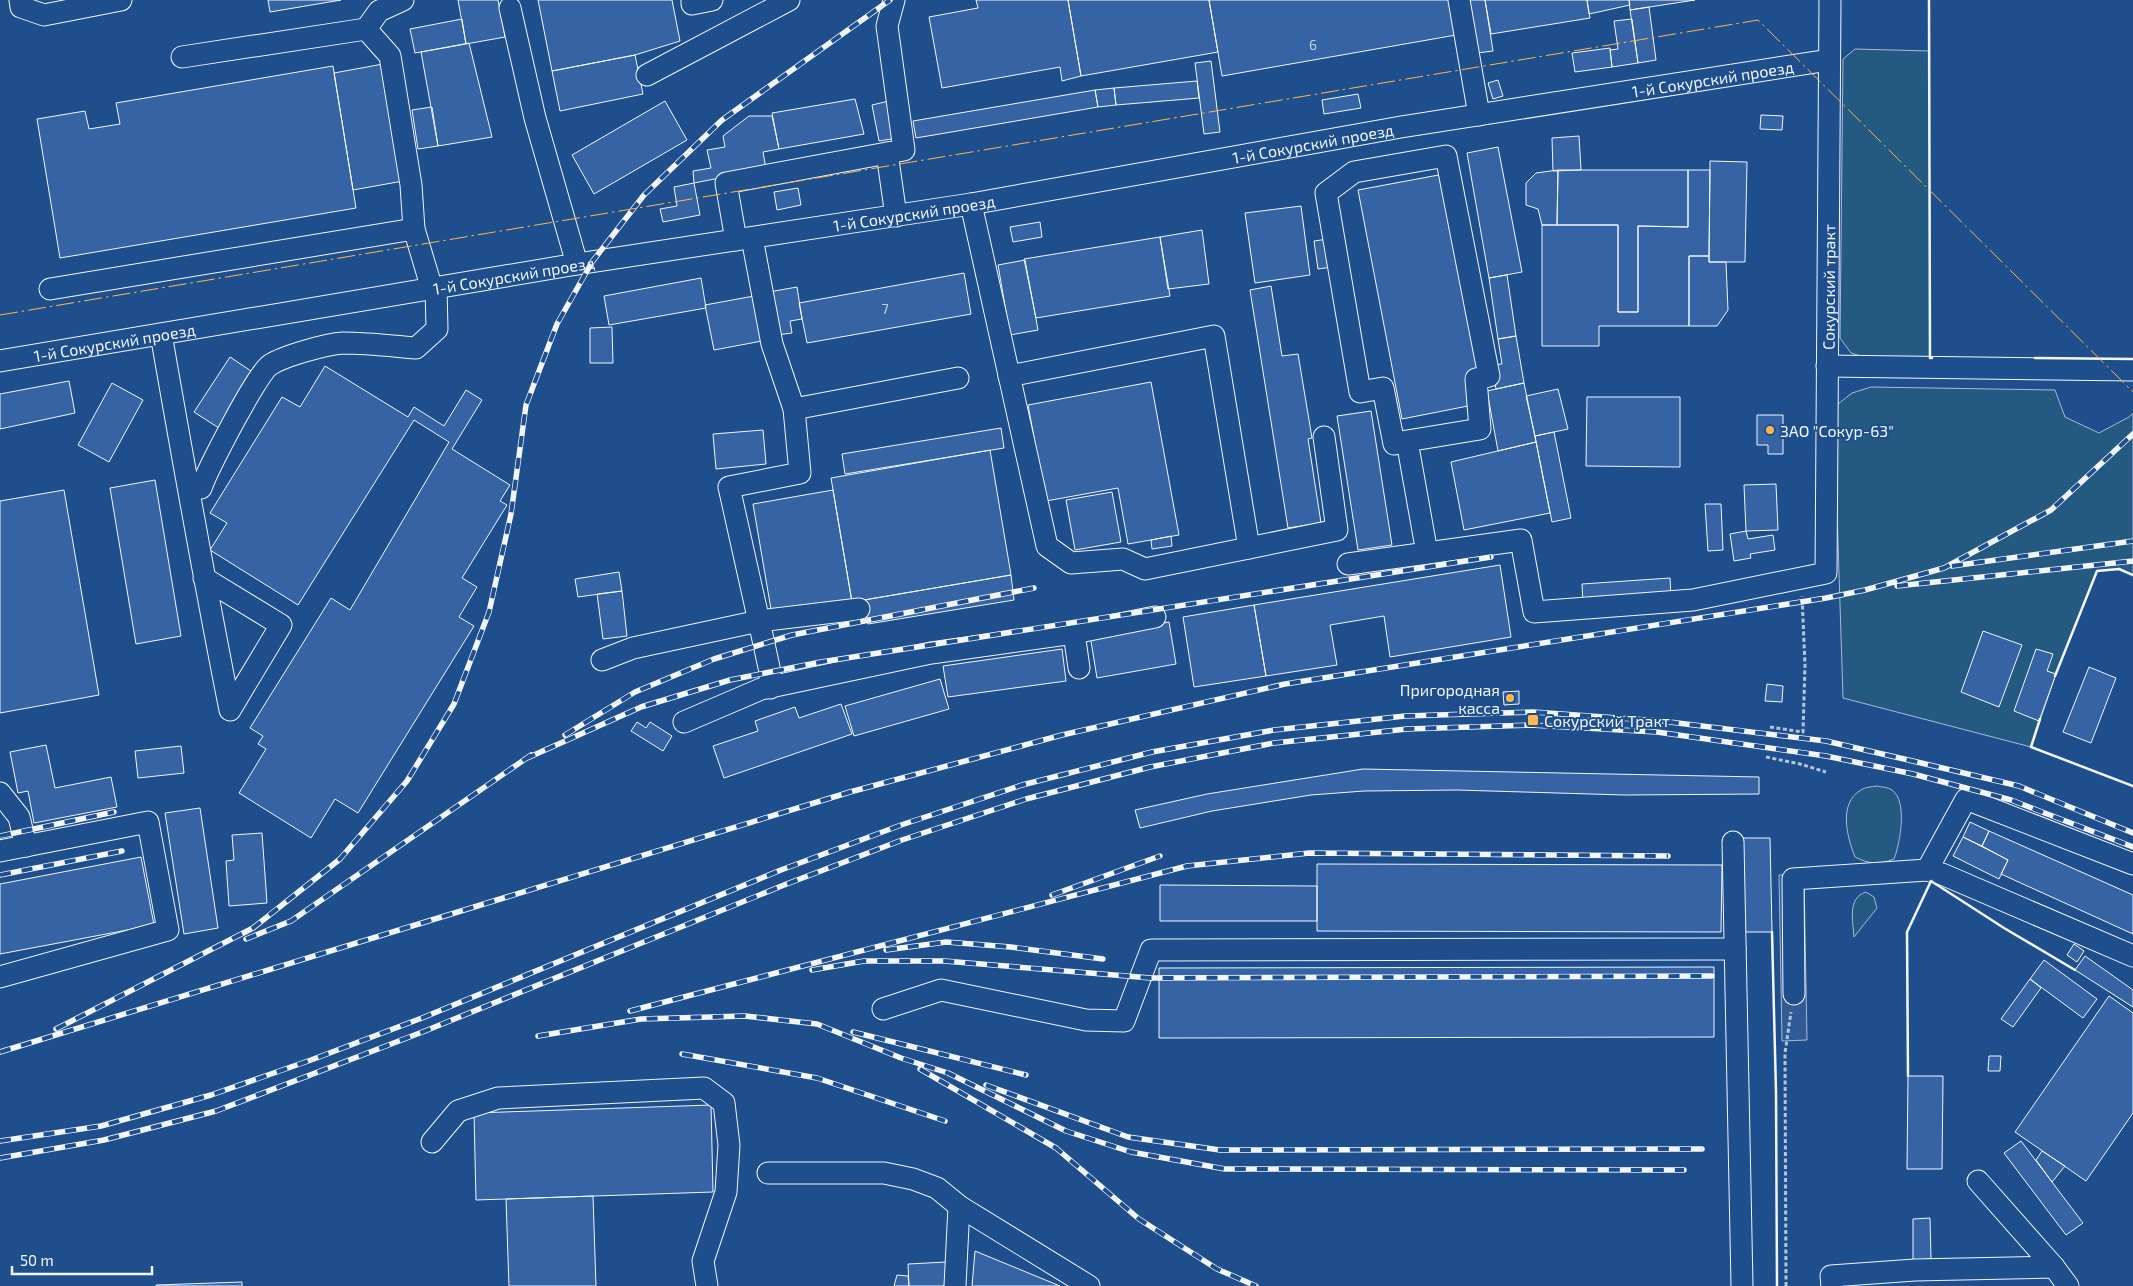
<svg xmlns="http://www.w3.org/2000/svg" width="2133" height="1286" font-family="'Exo 2',sans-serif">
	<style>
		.green { fill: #245a82; stroke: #a8bbd7 }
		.parking { fill: #305b95; stroke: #a8bbd7 }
		.building { fill: #3563a3; stroke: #f2f6ff }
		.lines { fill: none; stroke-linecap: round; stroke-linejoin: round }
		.minor-casing { stroke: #f2f6ff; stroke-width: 23 }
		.path { stroke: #b3c4dc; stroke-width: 3; stroke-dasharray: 4 2.5; stroke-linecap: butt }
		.minor { stroke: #1f4e8c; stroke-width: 21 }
		.rail-casing { stroke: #f2f6ff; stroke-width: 5.5 }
		.rail { stroke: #1f4e8c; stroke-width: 4; stroke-dasharray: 11; stroke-linecap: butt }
		.wall { stroke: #f2f6ff; stroke-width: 2.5 }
		.power { stroke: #ffb74d; stroke-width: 1; stroke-dasharray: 18 4 2.5 4; stroke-linecap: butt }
		.poi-dot { fill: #ffb74d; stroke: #1f4e8c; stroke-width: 2 }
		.labels { text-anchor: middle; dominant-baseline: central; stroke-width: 4; stroke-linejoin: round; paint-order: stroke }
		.number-label { font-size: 14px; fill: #c3d1e8 }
		.street-label { font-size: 16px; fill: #f2f6ff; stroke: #1f4e8c }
		.poi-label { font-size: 16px; fill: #f2f6ff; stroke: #1f4e8c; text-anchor: start }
	</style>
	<rect width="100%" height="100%" fill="#1f4e8c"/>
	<!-- green -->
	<path class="green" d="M1855,49L1929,51L1930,358H1867L1851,353L1840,338L1843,59Z
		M1871,387L2055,390L2065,417L2099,433L2129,417L2133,413V575L2119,569L2097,571L2056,674L2031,747L1843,698L1834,417L1838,404L1852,393Z
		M1877,786C1881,787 1888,787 1892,790C1908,801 1900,844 1894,859C1879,865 1869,864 1855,857C1847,837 1838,803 1861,790C1865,787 1871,787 1877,786Z
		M1866,892L1874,897L1877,908L1854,937C1853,921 1847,898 1866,892Z"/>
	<!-- parking -->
	<path class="parking" d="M1779,875H1804L1807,1040L1782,1041Z"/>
	<!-- building -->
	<path class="building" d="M268,0H341L270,12Z
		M458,0H498L505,37L466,44Z
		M538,0H672L680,41L635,55L552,71Z
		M976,0H1068L1081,76L1062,81L1060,67L942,88L929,17L978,8Z
		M1068,0H1209L1218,52L1081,76Z
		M1209,0H1450L1456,35L1222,76Z
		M1466,0H1485L1493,51L1477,53Z
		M1485,0H1587L1590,18L1491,34Z
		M1587,0H1629L1630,5L1589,14Z
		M1629,0H1695L1630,10Z
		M1649,7L1656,60L1638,63L1630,10Z
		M462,19L466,44L415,53L410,29Z
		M1632,19L1638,63L1612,67L1610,50L1618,49L1614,21Z
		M469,43L492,137L438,146L421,52Z
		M1610,48L1612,67L1575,72L1572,53Z
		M635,55L643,94L560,111L552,71Z
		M1211,61L1220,132L1204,134L1195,63Z
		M383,64L403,181L353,190L334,73Z
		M333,66L356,208L60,258L37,119L85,111L89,129L120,124L116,103Z
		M1498,80L1503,96L1493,99L1488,83Z
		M1197,81L1199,98L1116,105L1114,88Z
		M1114,88L1116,105L1098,107L1095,90Z
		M1095,90L1098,107L916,138L913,121Z
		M1358,94L1361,108L1324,114L1322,100Z
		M855,99L864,134L779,149L772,113Z
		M665,101L687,140L594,194L572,155Z
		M889,101L897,138L879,141L872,105Z
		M432,107L438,146L418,149L412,110Z
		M1761,115L1783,116L1782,130L1760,129Z
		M749,116H772L779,149L763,152L766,169L694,183L693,171L711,168L707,150L725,147L723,136Z
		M1579,136L1581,170L1553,171L1552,138Z
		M1498,147L1522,272L1489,278L1467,153Z
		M1710,161L1747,162L1745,262H1709Z
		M1558,170H1688V227L1638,226V312H1618V225H1557Z
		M1558,170L1557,225H1542L1538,209L1526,205V183L1536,173Z
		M1688,170H1710L1709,256H1689V326H1599V346H1542V225H1618V312H1638V226L1688,227Z
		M1444,174L1483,369L1467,372L1473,405L1402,419L1358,190Z
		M694,183L700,215L663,222L660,209L677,206L674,187Z
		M798,188L801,205L777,210L774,192Z
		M1301,206L1310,275L1255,283L1245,213Z
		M1040,222L1042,237L1013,242L1010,227Z
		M1202,230L1209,284L1168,289L1160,237Z
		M1160,237L1170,296L1036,318L1024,259Z
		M1328,239L1332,267L1318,269L1314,241Z
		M1689,256H1709V262H1726L1728,310L1717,326H1689Z
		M1025,260L1038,330L1010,335L998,265Z
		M964,273L971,314L807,343L799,303Z
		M1507,275L1516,336L1498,339L1489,278Z
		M701,278L706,308L609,325L604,296Z
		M1271,286L1282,356L1298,354L1312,438L1308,439L1321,523L1288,528L1250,290Z
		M797,287L802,319L790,321L792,333L777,335L769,292Z
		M754,296L762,341L714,350L705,305Z
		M612,327L613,363H590V328Z
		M1516,336L1524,383L1496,389L1492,365L1502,364L1498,339Z
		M230,357L257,375L222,430L194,412Z
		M325,366L408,417L414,407L444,426L466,390L482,400L452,449L510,485L500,501L507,505L462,578L477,587L459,617L474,626L358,813L335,799L311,838L239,793L266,749L258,744L263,736L250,728L331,598L350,610L449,442L414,420L298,605L210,550L227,523L210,513L282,397L300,407Z
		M69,381L75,413L0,429V394Z
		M1151,382L1179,535L1128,544L1118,488L1046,501L1028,405Z
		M112,383L143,400L109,462L78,445Z
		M1524,383L1536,442L1498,451L1487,391Z
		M1558,389L1568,429L1535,436L1526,396Z
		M1587,397H1680V467L1586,466Z
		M1371,411L1392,545L1358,550L1337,416Z
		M1757,415H1783V454H1768V445H1757Z
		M1001,428L1004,448L845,474L842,454Z
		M763,430L766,464L716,469L713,434Z
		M1554,432L1571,518L1552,522L1535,436Z
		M1536,442L1550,513L1464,530L1451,462Z
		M990,450L1011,575L852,602L831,478Z
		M155,480L181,636L136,644L110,488Z
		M1776,484L1778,530L1746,531L1744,485Z
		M64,490L99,695L0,713V501Z
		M833,490L852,602L772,615L753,504Z
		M1112,492L1121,542L1075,550L1066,500Z
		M1705,504H1721L1723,550L1708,551Z
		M1746,531L1748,539L1773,535L1775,550L1750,554L1751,558L1734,561L1730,534Z
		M1171,536L1172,546L1152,549L1151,540Z
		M1500,565L1511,637L1390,657L1384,616L1330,625L1337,665L1266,676L1254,605Z
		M619,572L622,591L578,597L575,579Z
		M1011,575L1014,600L868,624L864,600Z
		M1670,578L1671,597L1583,603L1582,584Z
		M622,591L627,636L603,639L597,594Z
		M1254,605L1266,676L1194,687L1183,617Z
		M1169,622L1176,664L1097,678L1090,635Z
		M1983,631L2022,645L1999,707L1961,692Z
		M1062,649L1066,681L948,697L943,666Z
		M2036,649L2053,654L2047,671L2056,674L2039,721L2014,711Z
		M2089,667L2116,678L2091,743L2063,732Z
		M940,679L949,709L854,736L845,706Z
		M1767,684L1783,686L1782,702L1765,701Z
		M1519,691V704L1504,705L1503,692Z
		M841,704L852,734L724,778L713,746L758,731L755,721L795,707L799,718Z
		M637,722L646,728L650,722L672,736L663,751L631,731Z
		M46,745L55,788L111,777L117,807L34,823L28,791L18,793L10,752Z
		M181,746L184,773L138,778L135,751Z
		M1363,769L1759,777V794L1624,795L1457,790L1364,791L1311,795L1212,811L1140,828L1135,810L1207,794Z
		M200,808L218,928L184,934L165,813Z
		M1970,822L1989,831L1982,846L1963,837Z
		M1989,831L2133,895V934L2001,874L2008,860L1982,846Z
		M262,833L267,903L229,906L226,861L234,860L232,835Z
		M1963,837L2008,860L1999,879L1953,856Z
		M1741,838H1770L1772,932H1742Z
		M141,857L154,925L0,954V884Z
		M1317,864L1722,865L1721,932L1317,931Z
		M1160,885L1317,886V921H1160Z
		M2074,944L2084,951L2077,962L2067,955Z
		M2085,956L2133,990V1007L2075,970Z
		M2044,960L2097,999L2083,1018L2030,979Z
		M1714,967V1037L1159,1038V968Z
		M2030,979L2041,988L2013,1027L2001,1019Z
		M2109,996L2133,1013V1113L2086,1181L2015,1132Z
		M1989,1056H2001L2000,1071H1988Z
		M1908,1076H1943L1942,1169H1907Z
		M711,1105L713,1192L476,1200L474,1113Z
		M2021,1141L2083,1223L2066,1235L2004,1153Z
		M2042,1151L2065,1166L2052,1182L2036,1160Z
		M593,1196L596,1286H509L506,1199Z
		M1930,1218L1931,1259L1913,1260V1219Z
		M975,1251L1060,1286H972Z
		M946,1262L947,1286H909L908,1264Z
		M897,1275L908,1276L909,1286H894Z
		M242,1282V1286H156V1285Z"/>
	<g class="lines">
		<defs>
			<g id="minor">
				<path d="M20,0L21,7L44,15L121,0"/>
				<path d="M692,0V4L712,0"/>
				<path d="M894,0L887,26L904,150L887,153L896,216"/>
				<path d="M1459,0L1479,115"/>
				<path d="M510,8L535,118L577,264"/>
				<path d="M366,29L379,11L403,0"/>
				<path d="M182,57L366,29L390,56L411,185L414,229"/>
				<path d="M647,75L789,0"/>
				<path d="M971,204L1047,546L1071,563L1123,559L1145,569L1337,530L1324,437"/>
				<path d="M752,238L772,344L794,409"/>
				<path d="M736,240L726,183L887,153"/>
				<path d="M50,289L414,229L432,289"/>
				<path d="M161,334C183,460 205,585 230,710L281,625L204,578"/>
				<path id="s1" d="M0,361L577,264L971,204L1401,127L1829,60"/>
				<path d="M1827,366L2133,370"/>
				<path d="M1009,376L1214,336L1249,548"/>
				<path d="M1407,441L1394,444L1383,388L1360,392L1326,193L1354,172L1446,156L1489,376L1476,379L1480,429L1407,441L1427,553"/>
				<path d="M201,488C208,469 257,373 270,365C283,356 327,344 343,343C367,343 392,346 416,348L437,329L436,288"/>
				<path id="s2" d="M1348,564L1521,540L1534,612L1693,600L1826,573L1830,0"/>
				<path d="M1074,633L1155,617"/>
				<path d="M602,660L633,648L759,621L859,609"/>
				<path d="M770,688V672L764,644L729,487L800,473L794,409L958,378"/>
				<path d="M684,722L761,689L931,653L1074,633L1079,668"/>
				<path d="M0,793L19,817L26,846"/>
				<path d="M1733,842L1742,1286"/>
				<path d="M0,851L148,822L168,930L0,977"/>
				<path d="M1927,870L1966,799L2133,864"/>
				<path d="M1794,994L1793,879L1927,870L1942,874L2133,956"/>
				<path d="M883,1009L941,990L1086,1020L1124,1021L1151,950L1735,949"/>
				<path d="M432,1142L458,1111L498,1098L704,1088L724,1103L729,1145L726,1192L703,1261L707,1286"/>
				<path d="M768,1173H884L913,1179L937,1188L959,1206L1089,1286"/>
				<path d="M1978,1181L2054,1267"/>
				<path d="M955,1286L959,1206"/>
				<path d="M1832,1286L1831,1276L1915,1270L2054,1267L2068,1286"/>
			</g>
		</defs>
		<!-- minor casing -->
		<use href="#minor" class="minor-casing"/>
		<!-- path -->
		<path class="path" d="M1770,727L1803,732L1805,665L1802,596
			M1766,757L1800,764L1826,772
			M1786,1286L1785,1053L1791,1012"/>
		<!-- minor -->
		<use href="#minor" class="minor"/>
		<defs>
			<path id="rail" d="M1952,566L2133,541
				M1897,586L2133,561
				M565,735L635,692L714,659L792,635L1034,588
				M525,759L641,707L730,680L821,662L1491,557
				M0,836L114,812
				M0,875L122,851
				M1052,895L1160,856
				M246,939L291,921L531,755
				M886,950L946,942L1011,947L1103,959
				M812,970L864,961H944L1151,978L1712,976
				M630,1011L1187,866L1309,853L1668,856
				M56,1029L253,928L340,859L407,781L454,704L489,612L511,514L526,405L557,324L592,262L644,195L722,120L890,0
				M853,1032L1026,1075
				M538,1036L641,1019L745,1016L817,1024L901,1058L948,1073L1066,1131L1131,1152L1225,1169L1684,1170
				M0,1052L850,792L1062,735L1285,684L1826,598L1865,590L1944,568L2051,510L2133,434
				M682,1054L817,1078L945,1121
				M920,1069L1056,1148L1139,1219L1217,1269L1256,1286
				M986,1085L1128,1137L1220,1150L1702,1149
				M0,1141L101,1126L211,1095L311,1060L422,1018L781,870L901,825L1022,785L1152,752L1274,730L1405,716L1533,712L1661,721L1826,741L1917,762L2019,786L2133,833
				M0,1158L104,1140L216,1111L425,1031L784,885L902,840L1026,799L1150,767L1274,743L1407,729L1530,725L1657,732L1826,756L1913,774L2011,800L2133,847"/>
		</defs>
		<!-- rail casing -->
		<use href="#rail" class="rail-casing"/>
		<!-- rail -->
		<use href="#rail" class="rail"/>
		<!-- wall -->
		<path class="wall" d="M1929,0L1930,358H1932
			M2035,358L2133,359
			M2055,676L2097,571L2119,569L2133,575
			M2040,719L2031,747L2133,786
			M1772,932L1776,1092L1777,1286
			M1908,1076L1907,932L1931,881L2004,928L2075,970"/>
		<!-- power -->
		<path class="power" d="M0,315L1758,20L2133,392"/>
	</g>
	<!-- markers -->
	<g class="poi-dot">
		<circle cx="1770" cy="430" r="5"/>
		<circle cx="1510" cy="698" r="5"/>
		<rect x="1527" y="714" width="12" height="12" rx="2.5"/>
	</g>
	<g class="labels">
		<!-- number labels -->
		<g class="number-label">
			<text x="1313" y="44">6</text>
			<text x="885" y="308">7</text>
		</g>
		<!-- street labels -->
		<g class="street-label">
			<text stroke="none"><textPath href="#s1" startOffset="1736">1-й Сокурский проезд</textPath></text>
			<text stroke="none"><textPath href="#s1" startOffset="1331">1-й Сокурский проезд</textPath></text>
			<text stroke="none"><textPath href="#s1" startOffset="926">1-й Сокурский проезд</textPath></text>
			<text stroke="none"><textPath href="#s1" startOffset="521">1-й Сокурский проезд</textPath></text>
			<text stroke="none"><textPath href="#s2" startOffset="829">Сокурский тракт</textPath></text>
			<text stroke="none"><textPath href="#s1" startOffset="116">1-й Сокурский проезд</textPath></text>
		</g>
		<!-- poi labels -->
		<g class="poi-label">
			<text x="1780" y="430">ЗАО "Сокур-63"</text>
			<text x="1500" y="689" text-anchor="end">Пригородная<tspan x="1500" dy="18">касса</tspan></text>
			<text x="1544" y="720">Сокурский Тракт</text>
		</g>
	</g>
	<!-- scale -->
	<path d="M12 1266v8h140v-8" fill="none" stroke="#f2f6ff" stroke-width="2.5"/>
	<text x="20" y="1266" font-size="15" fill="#f2f6ff" stroke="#1f4e8c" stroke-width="4" paint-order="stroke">50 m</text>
</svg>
